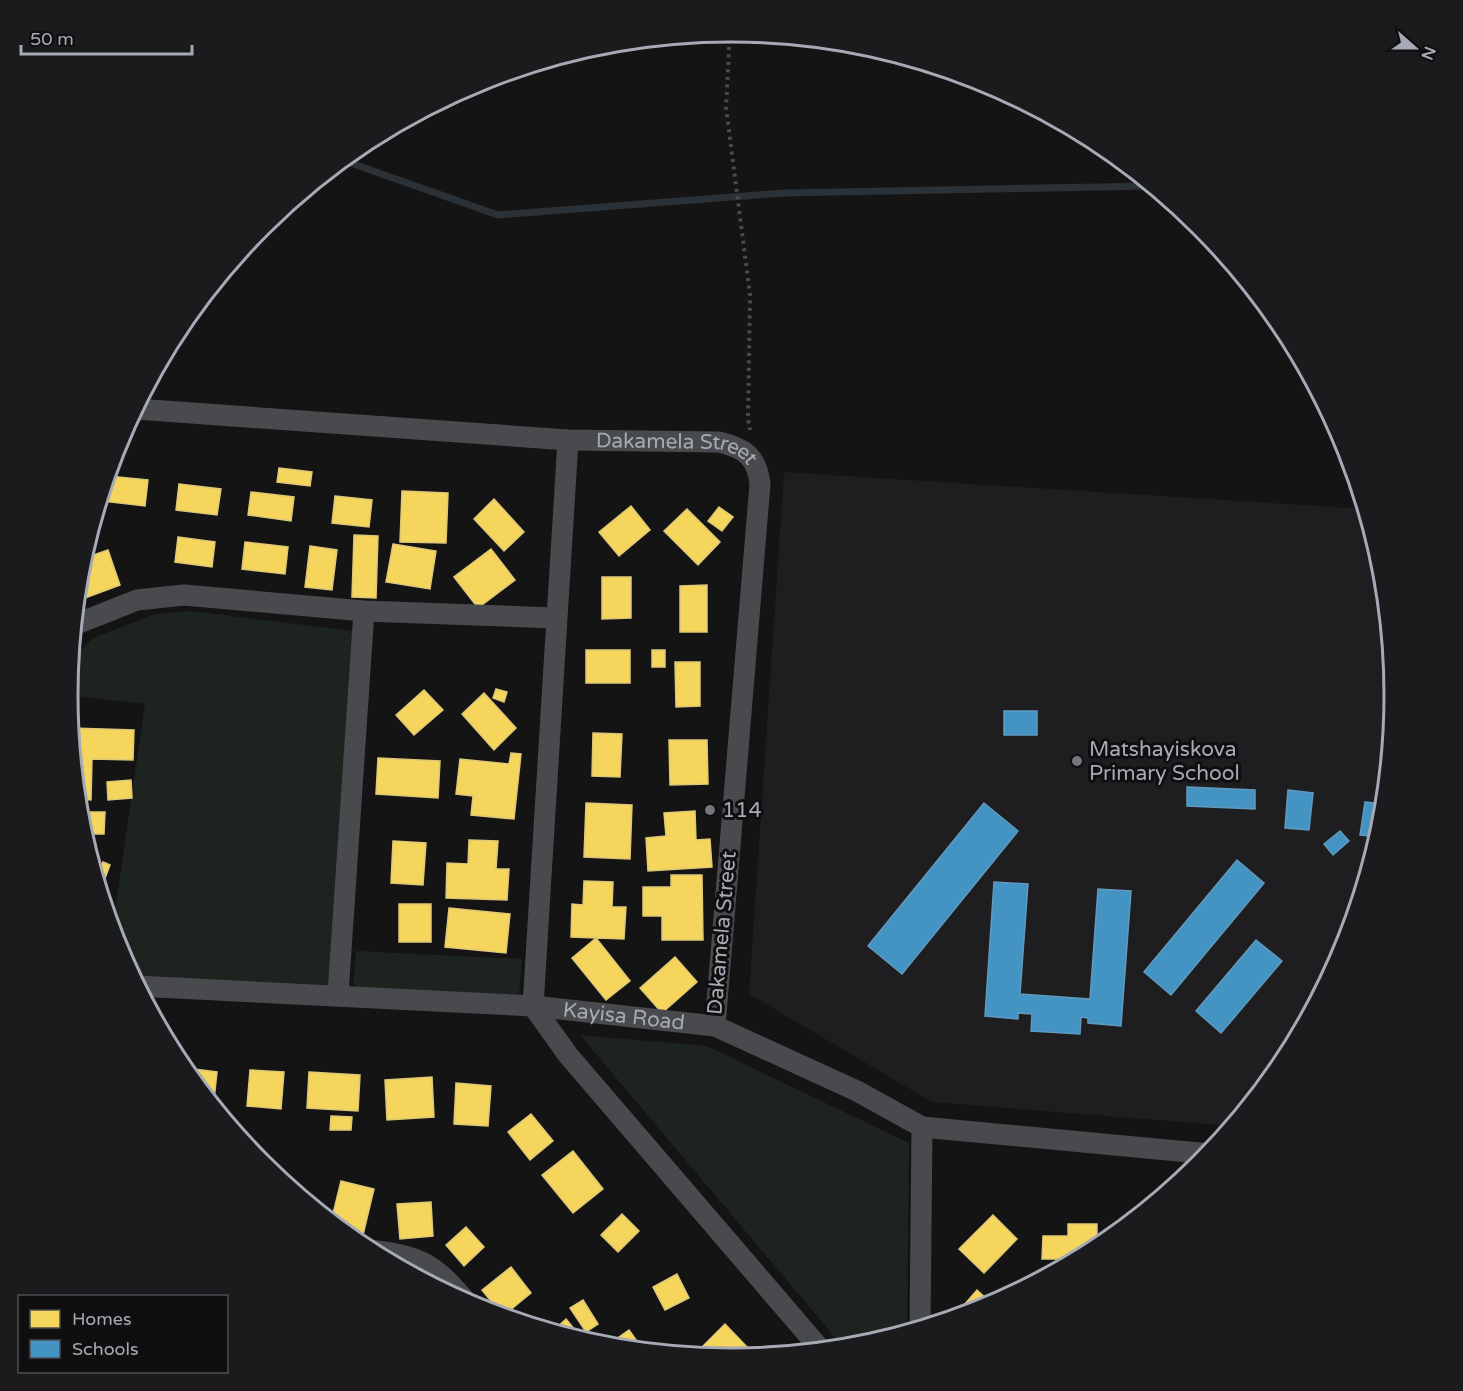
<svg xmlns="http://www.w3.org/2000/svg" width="1463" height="1391" font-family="'Varela Round',sans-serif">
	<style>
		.built { fill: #1e1e20 }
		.green { fill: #1d231e }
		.homes { fill: #f6d55c; stroke: #dec877; stroke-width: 1.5 }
		.schools { fill: #4393c3; stroke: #619abf; stroke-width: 1.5 }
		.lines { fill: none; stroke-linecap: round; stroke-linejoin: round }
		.stream { stroke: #2a3137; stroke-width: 7 }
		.path { stroke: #4a4b4f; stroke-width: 4; stroke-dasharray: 3 4.5; stroke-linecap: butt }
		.minor { stroke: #494a4d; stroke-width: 21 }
		.poi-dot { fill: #73767d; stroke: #0f0f10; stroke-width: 2 }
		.labels { text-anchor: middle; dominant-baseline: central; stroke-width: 6; stroke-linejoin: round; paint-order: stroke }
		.street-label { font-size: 21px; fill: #a6aab5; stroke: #0f0f10 }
		.poi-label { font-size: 21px; fill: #a6aab5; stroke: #0f0f10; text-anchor: start }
		.rim { fill: none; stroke: #a6aab5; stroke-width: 3 }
	</style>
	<rect width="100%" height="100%" fill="#141414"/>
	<!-- built -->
	<path class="built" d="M784,472L1365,509L1383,566L1395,696L1383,825L1345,950L1283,1065L1233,1126L932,1102L749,994Z"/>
	<!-- green -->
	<path class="green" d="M191,611L353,631L329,985L132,976L118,949L112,931L145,704L68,695L71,659L93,638L155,614Z
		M356,951L522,959L519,995L359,988L353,983Z
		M580,1035L707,1046L909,1143L907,1333L861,1347L844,1348Z"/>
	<!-- homes -->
	<path class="homes" d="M279,468L312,472L310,486L277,482Z
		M108,476L148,480L145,506L103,501Z
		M179,484L221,489L217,515L176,510Z
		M402,491L448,493L446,543L400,542Z
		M251,492L294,497L291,521L248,515Z
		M335,496L372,500L369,527L332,523Z
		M494,499L524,532L504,551L474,519Z
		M631,506L650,530L619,556L599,532Z
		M719,507L733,517L722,531L708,521Z
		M687,509L720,542L698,565L664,531Z
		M354,535L378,536L376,598L352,597Z
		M178,537L215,542L212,567L175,562Z
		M245,542L288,547L285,574L242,569Z
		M393,544L436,551L430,589L386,582Z
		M310,546L337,550L332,590L305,587Z
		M491,549L515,580L478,608L454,577Z
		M108,550L120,585L85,598L79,580L82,559Z
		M602,577H631V618L602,619Z
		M707,585V632H680V586Z
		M586,650H630V683H586Z
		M652,650H665V667H652Z
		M675,662H700V706L676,707Z
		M496,689L507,692L504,702L493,698Z
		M424,690L443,710L414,735L396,715Z
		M484,693L516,728L494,750L462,714Z
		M71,728L134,730L133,760L92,759L91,800L78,799Z
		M593,733L622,734L620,777L592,776Z
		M669,740H707L708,784L670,785Z
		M511,753L521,754L514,819L471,815L473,796L456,794L460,759L509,764Z
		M378,758L440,761L438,798L376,794Z
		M131,780L132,798L108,800L107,782Z
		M586,803L632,805L630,859L584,857Z
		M695,811L696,840L710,839L712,867L648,871L646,838L666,836L664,813Z
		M79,812H105L104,834H83Z
		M469,840L498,841L496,869H509L507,900L446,898L447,863L468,864Z
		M393,841L426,843L423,885L391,883Z
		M103,862L110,865L104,881L96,877Z
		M671,875H702L703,940H662V916H643V887H671Z
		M584,881L613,882L612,907H626L624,939L571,937L572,904L583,905Z
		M399,904H431V942H399Z
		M449,908L510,914L506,953L445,947Z
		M596,938L630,981L606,1000L572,958Z
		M675,957L697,982L662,1013L640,988Z
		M186,1068L217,1072L214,1100L208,1099L186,1072Z
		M250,1070L284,1072L281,1109L247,1106Z
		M309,1072L360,1075L358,1111L307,1108Z
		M432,1077L434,1117L387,1120L385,1080Z
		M456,1083L491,1086L488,1126L454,1124Z
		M531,1114L553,1141L530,1160L508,1132Z
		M331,1116L352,1117L351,1130H330Z
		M573,1151L603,1189L573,1213L542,1175Z
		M341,1181L374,1189L362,1239L347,1235L331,1222Z
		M431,1202L433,1236L400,1239L397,1204Z
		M622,1214L639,1231L618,1252L601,1235Z
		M993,1215L1017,1239L984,1273L959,1249Z
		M1068,1224H1097V1250L1067,1265L1068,1259H1042L1043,1236H1068Z
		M466,1227L484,1247L464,1266L446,1245Z
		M511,1267L531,1293L503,1316L482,1290Z
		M677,1274L689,1298L665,1310L653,1287Z
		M977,1290L993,1305L951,1320Z
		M583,1300L598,1324L586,1332L570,1308Z
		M566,1319L585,1342L552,1332Z
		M725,1324L747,1347L734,1359L693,1356Z
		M629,1330L644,1351L616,1348L612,1342Z"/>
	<!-- schools -->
	<path class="schools" d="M1004,711H1037V735H1004Z
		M1187,787L1255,790V809L1187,806Z
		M1288,790L1313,793L1309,830L1285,828Z
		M1365,802L1383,804L1379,837L1360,835Z
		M984,803L1018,831L902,974L868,946Z
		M1340,831L1349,841L1333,855L1324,844Z
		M1237,860L1264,883L1171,995L1144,972Z
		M994,882L1028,884L1020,994L1090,999L1098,889L1131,891L1121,1026L1088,1023V1018L1081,1017L1080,1034L1031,1031L1032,1014L1018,1013V1019L985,1016Z
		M1256,940L1282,961L1221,1033L1196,1011Z"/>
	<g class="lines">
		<!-- stream -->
		<path class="stream" d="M342,160L498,215L784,193L1153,186"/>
		<!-- path -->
		<path class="path" d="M730,32L726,107L750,295L748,419L750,430"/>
		<!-- minor -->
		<g class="minor">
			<path id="s1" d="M136,409L568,440L719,442C745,448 757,457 760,484L715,1026"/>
			<path d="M568,440L533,1006L568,1055L822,1351"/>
			<path d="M74,625L137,600L184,595L364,611L555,618"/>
			<path id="s2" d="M137,986L533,1006L715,1026L857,1091L922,1127L920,1329"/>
			<path d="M338,994L364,611"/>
			<path d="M922,1127L1210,1154"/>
			<path d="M367,1250C421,1255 435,1264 469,1305"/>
		</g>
	</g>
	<!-- markers -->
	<g class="poi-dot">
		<circle cx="1077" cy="761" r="6"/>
		<circle cx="710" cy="810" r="6"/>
	</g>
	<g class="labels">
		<!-- street labels -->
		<g class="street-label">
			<text stroke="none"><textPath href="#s1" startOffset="543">Dakamela Street</textPath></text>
			<text transform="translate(722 933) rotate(-85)">Dakamela Street</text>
			<text stroke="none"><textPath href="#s2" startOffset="488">Kayisa Road</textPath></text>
		</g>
		<!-- poi labels -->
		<g class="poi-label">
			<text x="1089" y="749">Matshayiskova<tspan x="1089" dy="24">Primary School</tspan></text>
			<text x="722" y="810">114</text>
		</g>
	</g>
	<!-- crop -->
	<path d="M0 0H1463V1391H0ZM78 695a653 653 0 1 1 1306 0a653 653 0 1 1-1306 0Z" fill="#1b1b1d" fill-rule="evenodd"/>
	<path class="rim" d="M78 695a653 653 0 1 1 1306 0a653 653 0 1 1-1306 0Z"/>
	<!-- legend -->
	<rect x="18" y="1295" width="210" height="78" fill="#0f0f10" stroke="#4b4d52" stroke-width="1.5"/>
	<rect x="30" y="1310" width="30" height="18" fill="#f6d55c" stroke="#4b4d52" stroke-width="1.5"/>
	<text x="72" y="1325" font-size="18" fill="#a6aab5">Homes</text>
	<rect x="30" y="1340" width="30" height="18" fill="#4393c3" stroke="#4b4d52" stroke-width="1.5"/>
	<text x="72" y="1355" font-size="18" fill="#a6aab5">Schools</text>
	<!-- north arrow -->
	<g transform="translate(1415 48) rotate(111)" stroke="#0f0f10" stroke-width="4.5" paint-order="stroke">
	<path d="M0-4.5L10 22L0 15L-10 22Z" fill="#a6aab5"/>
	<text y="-9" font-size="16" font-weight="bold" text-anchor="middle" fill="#a6aab5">N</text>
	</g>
	<!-- scale -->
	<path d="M21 45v9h171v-9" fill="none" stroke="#a6aab5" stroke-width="3"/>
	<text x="30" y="45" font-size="18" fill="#a6aab5" stroke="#0f0f10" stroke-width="4.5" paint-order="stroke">50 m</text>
</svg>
